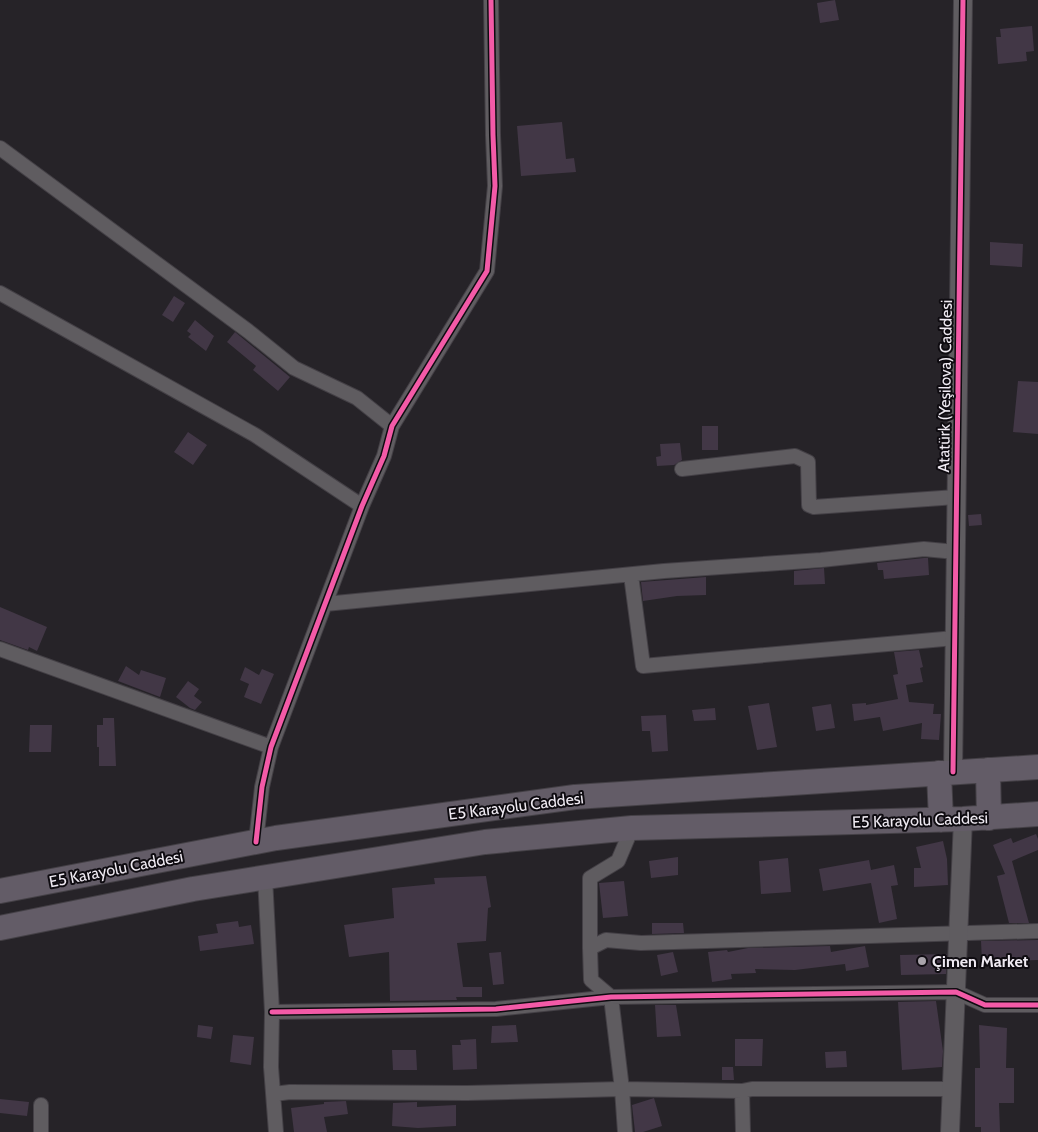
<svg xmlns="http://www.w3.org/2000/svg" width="1038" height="1132" font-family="Cabin,sans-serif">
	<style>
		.building { fill: #423746 }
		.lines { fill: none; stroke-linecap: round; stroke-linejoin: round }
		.minor-casing { stroke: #444046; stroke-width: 16 }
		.tertiary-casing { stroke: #444046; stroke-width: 20 }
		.trunk-casing { stroke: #444046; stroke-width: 26 }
		.minor { stroke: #5f5c60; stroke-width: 14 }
		.tertiary { stroke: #5f5c60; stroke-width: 18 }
		.trunk { stroke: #635c67; stroke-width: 24 }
		.cycleway-casing { stroke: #0e0b10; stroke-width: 8 }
		.cycleway { stroke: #f35aa7; stroke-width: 5 }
		.poi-dot { fill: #a9a4ab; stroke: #0e0b10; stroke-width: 2 }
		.labels { text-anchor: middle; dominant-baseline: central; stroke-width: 4; stroke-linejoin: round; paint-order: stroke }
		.street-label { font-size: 16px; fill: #efeaf2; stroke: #0e0b10 }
		.poi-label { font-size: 16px; font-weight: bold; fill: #efeaf2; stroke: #0e0b10; text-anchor: start }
	</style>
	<rect width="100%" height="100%" fill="#262328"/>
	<!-- building -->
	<path class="building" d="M835,0L839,20L820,23L817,3Z
		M1032,26L1034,51L1026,52L1027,61L998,64L996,37H1001L1000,29Z
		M562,122L566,159L574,158L576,172L521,176L517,126Z
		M990,242L1023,244L1022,267L990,265Z
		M174,296L185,303L173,322L162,315Z
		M195,320L214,336L206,351L188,337L191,334L187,331Z
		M235,332L290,377L278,391L253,370L256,366L227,342Z
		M1018,381L1038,382V434L1013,432Z
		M702,426H718V450H702Z
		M188,432L207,445L193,465L174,452Z
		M680,443L682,460L674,465L657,466L656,457L661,456L660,444Z
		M981,514L982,525L969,526L968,515Z
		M924,558H928L929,575L884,579L883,570H878L877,563Z
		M824,568L825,584L794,585V571Z
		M706,577V595L677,596L643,601L641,582Z
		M0,607L47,627L37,651L29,647L28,650L0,640Z
		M919,650L923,667L920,668L923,682L906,685L909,702L934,704L933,714H941L939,740L921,739L922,723L883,731L880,717L854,721L852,704L866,703V705L898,699L893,675L898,674L894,652Z
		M126,666L139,675L141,670L166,678L160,697L118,681Z
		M245,667L259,675L262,669L274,674L261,704L244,697L249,684L240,680Z
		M188,681L199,689L194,696L202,702L195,710L190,708L176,697Z
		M769,703L777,747L757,750L748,706Z
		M831,704L835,728L816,731L812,707Z
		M715,708L716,720L694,721L692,710Z
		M666,715L668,751L652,752L650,731H642L641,716Z
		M103,718H114L116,766H99V747H97V725H103Z
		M30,725H52L51,752H29Z
		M1036,834L1038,839V850L1012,861L1029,923H1009L997,876L1005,874L993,845L1011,838L1013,843Z
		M943,841L947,859L948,885L914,887V868H921L916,847Z
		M678,857V875L651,878L649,861Z
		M788,858L791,892L761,894L759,861Z
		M869,860L871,870L894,865L898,885L891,886L897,919L879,923L871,883L823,891L819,869Z
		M486,876L491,907L488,908L486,941L457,943L463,987H482V997H456L457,1000L390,1001L389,952L349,957L344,925L394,918L392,888L435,884L434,878Z
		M624,881L628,916L603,918L599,883Z
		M238,921L239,927L251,925L254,944L200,951L198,936L218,933L216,924Z
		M652,923H683L684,933L652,934Z
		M1038,940V960L982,962L981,941Z
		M830,946L831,952L865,946L869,967L846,971L845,964L795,970L755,969L756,973L731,974L732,979L712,982L708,952L727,950L728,952L748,948Z
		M501,952L504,984L493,985L489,953Z
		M673,952L678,972L661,976L657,955Z
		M947,954L946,974L901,975L900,955Z
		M936,1001L943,1051L942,1067L902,1070L898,1002Z
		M655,1005H676L681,1036L657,1037Z
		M198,1025L213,1027L211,1039L197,1037Z
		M516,1025L518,1042L491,1043L492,1026Z
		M979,1025L1007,1028L1006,1068H1014V1103H999L1000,1132H981V1127H975V1068H980Z
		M233,1035L254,1037L251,1065L230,1062Z
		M476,1039L477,1069L453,1070L452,1045H461L460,1040Z
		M735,1039H763L762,1066H735Z
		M392,1050H416L417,1070H393Z
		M846,1051L847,1067L826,1068L825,1052Z
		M722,1067H733L734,1080H722Z
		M654,1098L662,1126L643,1132H635L632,1105Z
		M0,1099L29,1102L27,1116L0,1113Z
		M346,1101L348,1114L324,1117L327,1132H294L291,1108L324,1104V1102Z
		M417,1102V1107L456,1105V1126L418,1128L392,1126L393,1103Z"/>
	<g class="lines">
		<defs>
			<path id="minor" d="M0,148L248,331L294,368L357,398L392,426
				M0,293L255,435L362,506
				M682,469L795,456L808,462L809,505L814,507L956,497
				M631,575L643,666L955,638
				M325,604L664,571L821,560L924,549L956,552
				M0,649L271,747
				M256,842L262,787L271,747L362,506L384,456L392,426L487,271L495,186L493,135L491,0
				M265,877L272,1012L271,1067L276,1132
				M590,948V878L618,861L632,828
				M272,1012L496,1009L611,997L956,992L985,1005H1038
				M742,1091L743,1132
				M274,1094L290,1092L467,1093L622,1089L742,1091L752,1089H952
				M41,1132V1105
				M625,1132L622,1089L611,997L591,980L590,948L606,940L641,943L1038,931"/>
			<path id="tertiary" d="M953,772L963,0
				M950,1132L963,819"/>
			<path id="trunk" d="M988,770L989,818
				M939,773L941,820
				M0,891L276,838L575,797L1038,767
				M0,928L193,889L485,842L632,828L963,819L1038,814"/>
		</defs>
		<!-- minor casing -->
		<use href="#minor" class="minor-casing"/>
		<!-- tertiary casing -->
		<use href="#tertiary" class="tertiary-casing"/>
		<!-- trunk casing -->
		<use href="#trunk" class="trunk-casing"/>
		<!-- minor -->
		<use href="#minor" class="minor"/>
		<!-- tertiary -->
		<use href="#tertiary" class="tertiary"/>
		<!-- trunk -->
		<use href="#trunk" class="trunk"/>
		<defs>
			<path id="cycleway" d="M953,772L963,0
				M256,842L262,787L271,747L362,506L384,456L392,426L487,271L495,186L493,135L491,0
				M272,1012L496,1009L611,997L956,992L985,1005H1038"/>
		</defs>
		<!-- cycleway casing -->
		<use href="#cycleway" class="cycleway-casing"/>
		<!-- cycleway -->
		<use href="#cycleway" class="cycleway"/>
	</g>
	<!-- markers -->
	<circle class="poi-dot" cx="922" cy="961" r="5"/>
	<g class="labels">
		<!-- street labels -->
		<g class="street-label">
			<text transform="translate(945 386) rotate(-89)">Atatürk (Yeşilova) Caddesi</text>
			<text transform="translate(516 806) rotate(-7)">E5 Karayolu Caddesi</text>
			<text transform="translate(920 820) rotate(-2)">E5 Karayolu Caddesi</text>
			<text transform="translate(116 869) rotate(-11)">E5 Karayolu Caddesi</text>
		</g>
		<!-- poi labels -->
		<g class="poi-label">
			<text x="932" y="961">Çimen Market</text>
		</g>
	</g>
</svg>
